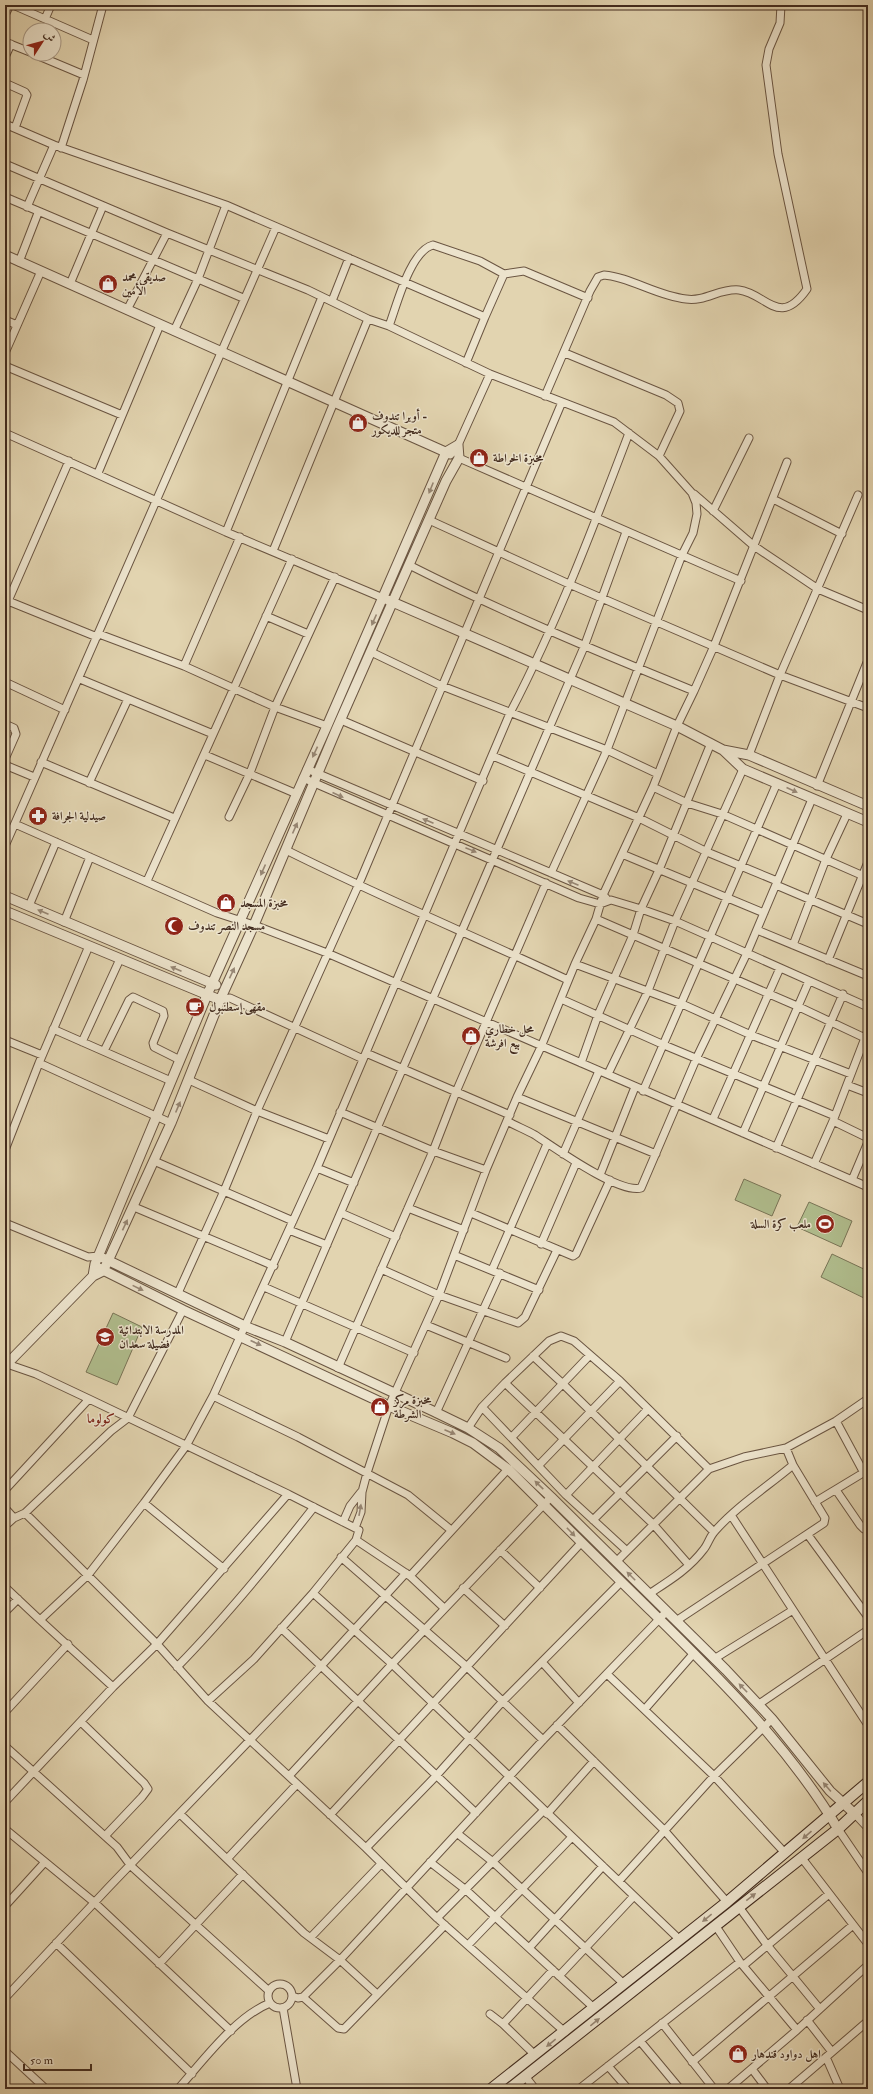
<svg xmlns="http://www.w3.org/2000/svg" width="873" height="2094" font-family="'IM FELL Double Pica',Amiri,serif">
	<style>
		.green { fill: #b0bd8d; stroke: #797456 }
		.lines { fill: none; stroke-linecap: round; stroke-linejoin: round }
		.minor-casing { stroke: #6a5542; stroke-width: 9 }
		.tertiary-casing { stroke: #6a5542; stroke-width: 11 }
		.secondary-casing { stroke: #422b1e; stroke-width: 12 }
		.minor { stroke: #ece3cc; stroke-width: 7 }
		.tertiary { stroke: #ece3cc; stroke-width: 9 }
		.secondary { stroke: #ece3cc; stroke-width: 10 }
		.oneway { fill: #978775 }
		.labels { text-anchor: middle; dominant-baseline: central; stroke-width: 3; stroke-linejoin: round; paint-order: stroke }
		.poi-label { font-size: 12px; font-weight: bold; fill: #422b1e; stroke: #ece3cc; text-anchor: start }
		.neighbourhood-label { font-size: 13px; font-weight: bold; fill: #7a1f14; stroke: #ece3cc }
	</style>
	<rect width="100%" height="100%" fill="#e2d4b0"/>
	<filter id="stains"><feTurbulence type="fractalNoise" baseFrequency=".005" numOctaves="4"/><feColorMatrix values="0 0 0 0 .2 0 0 0 0 .09 0 0 0 0 .02 0 0 0 .5 -.17"/></filter>
	<radialGradient id="worn" r=".72"><stop offset=".6" stop-color="#630" stop-opacity="0"/><stop offset="1" stop-color="#630" stop-opacity=".3"/></radialGradient>
	<!-- green -->
	<path class="green" d="M744,1179L781,1195L772,1216L735,1200Z
		M809,1202L852,1221L841,1247L797,1227Z
		M832,1254L868,1271V1300L821,1277Z
		M113,1313L142,1327L117,1385L86,1372Z"/>
	<g class="lines">
		<defs>
			<path id="minor" d="M13,5L93,40
				M5,15L10,5
				M45,19L51,5
				M5,42L30,52
				M34,54L84,75
				M5,57L11,44
				M5,83L25,92L27,95L15,128
				M5,124L54,145L226,205L485,317L466,363
				M61,148L83,80L103,5
				M5,164L167,233L308,290L368,319L389,326L490,374L614,422L659,456L692,493L696,503L697,514L693,533L682,555L607,750L551,873
				M5,197L243,298
				M27,207L54,145
				M19,262L38,213
				M504,274L524,271L588,298
				M70,284L103,206
				M332,301L349,258
				M127,310L167,233
				M5,320L17,325
				M389,326C397,305 410,251 433,245L480,261L504,274L485,317
				M174,331L198,279L226,205
				M5,353L41,271
				M565,353L666,395L678,403L680,411L659,456
				M5,366L122,415
				M545,396L590,291L598,277L604,275C630,277 657,296 686,299C705,302 720,288 739,290C766,293 779,329 807,289L778,154L766,65L769,49L780,23L781,5
				M5,433L226,532L383,598
				M458,445L490,374
				M459,458L741,581
				M98,473L160,325
				M694,494L754,546L818,589L868,610
				M773,499L842,534
				M713,511L749,438
				M429,520L569,584L780,675L868,708
				M226,532L322,297
				M273,551L368,319
				M409,565C502,612 598,652 694,691
				M8,601L97,637
				M5,608L69,461
				M266,616L308,634
				M99,634L184,666L275,707L327,726
				M371,652L442,686L607,750L658,774
				M184,666L240,537
				M80,679L213,734
				M5,682L65,710
				M341,720L483,781
				M5,724L14,728L16,734L5,759
				M205,755L297,794
				M749,755L780,675L858,495
				M493,756L639,818L707,852L777,881
				M41,762L174,818
				M5,765L34,777
				M307,769L603,895L606,898
				M303,778L579,898L600,904L611,900L641,909L675,921L868,1007
				M89,783L128,699
				M817,786L868,660
				M653,787L687,803L722,814L868,878
				M229,817L250,773L275,707L335,577
				M15,824L217,913L254,925L327,953L868,1187
				M5,846L276,227
				M286,850C378,896 474,936 568,980
				M622,854L764,913
				M147,881L292,559
				M776,885L868,924
				M29,906L56,842
				M596,919L797,1006L865,1038
				M64,922L90,857
				M757,930L868,976
				M793,945L826,859L847,814
				M828,960L868,862
				M575,964L682,1004L751,1035L851,1074
				M561,999L664,1045L835,1116
				M220,1000L230,998L363,1059
				M53,1029L171,1081
				M5,1040L42,1055
				M82,1042L120,959
				M104,1051L129,1000L133,997L163,1011L164,1016L153,1043L154,1047L180,1060
				M366,1053L510,1115
				M39,1063L171,1123
				M581,1063L598,1015L633,935L641,909L659,870L711,743
				M608,1074L648,991L675,921L743,769
				M189,1080L257,1111L329,1139
				M847,1085L868,1093
				M643,1091L777,783
				M517,1097L656,1154
				M340,1112L433,1151L486,1170
				M713,1119L780,968
				M507,1121C516,1126 526,1130 535,1135C555,1148 619,1194 641,1188L697,1057L747,953L812,799
				M833,1121L868,1138
				M743,1133L809,981
				M776,1148L843,994
				M5,1150L39,1063L89,946
				M563,1154L599,1071
				M154,1161L293,1221
				M814,1164L833,1121L868,1030
				M317,1168L354,1183
				M600,1175L635,1087
				M852,1180L868,1142
				M134,1207L274,1266
				M408,1208L464,1230
				M341,1213L396,1237
				M471,1213L573,1256L576,1254L610,1180
				M5,1223L88,1257L99,1256
				M289,1230L327,1245
				M541,1244L576,1163
				M454,1255L539,1290
				M381,1269L439,1295L518,1323L525,1317L557,1250
				M492,1270L547,1144
				M264,1287L414,1353
				M178,1293L224,1191L257,1111L358,886L562,402
				M426,1325L506,1358
				M285,1342L584,647L626,532
				M533,1356L563,1384L714,1532
				M7,1364L36,1374L89,1399L288,1494L359,1530L356,1540L313,1593L254,1659L208,1701
				M338,1368L433,1151L456,1092L546,883
				M505,1383L653,1524L689,1565
				M213,1396L298,1437L408,1495L451,1530
				M482,1407L566,1495L627,1551
				M436,1413L500,1273
				M836,1421L864,1473
				M468,1428L482,1407L505,1383L549,1341L561,1336L574,1341L620,1381L709,1469L616,1562
				M512,1437L590,1355
				M539,1465L620,1381
				M709,1469L744,1457L786,1448L836,1421L868,1399
				M5,1490L89,1399
				M836,1490L860,1525L864,1529L868,1528
				M566,1495L648,1409
				M815,1502L868,1470
				M144,1503L224,1569
				M5,1508L14,1518L25,1513L111,1431L128,1418L183,1310
				M25,1513L157,1644L208,1701L366,1848L437,1918L565,2032
				M731,1515L868,1725
				M593,1520L677,1436
				M343,1522L350,1506L361,1492
				M5,1526L14,1518
				M355,1528L361,1512L362,1492L367,1473L389,1406L439,1295L486,1170L517,1097L541,1047L575,964L596,919L603,895L653,787L677,726L694,691L714,646L787,462
				M808,1535L868,1617
				M356,1540L410,1576L444,1608
				M500,1550L540,1588
				M341,1557L467,1667L543,1740
				M410,1576L508,1469
				M5,1587L40,1620
				M463,1588L505,1626
				M313,1593L392,1664L680,1940
				M649,1594C669,1581 689,1569 704,1549C708,1544 710,1536 715,1531C737,1506 767,1487 793,1465
				M5,1612L18,1599
				M676,1621L824,1523L825,1518L793,1465L786,1448
				M281,1628L476,1813
				M714,1659L793,1610
				M542,1662L579,1703
				M177,1667C226,1617 270,1563 314,1507
				M607,1674L714,1776L785,1853
				M113,1687L40,1620L88,1575L144,1503L186,1446L213,1396L317,1168L510,713C557,623 593,528 629,433
				M759,1704L868,1630
				M645,1709L694,1653
				M5,1712L68,1644
				M81,1722L144,1783L148,1789L142,1797L105,1836
				M557,1725L664,1830L727,1902
				M5,1746L117,1847L131,1866L269,1991
				M289,1776L392,1664L551,1497
				M5,1802L113,1687L157,1644L288,1494
				M180,1814L304,1933L340,1960L377,1994
				M547,1814L594,1761
				M855,1814L868,1828
				M330,1815L581,1543
				M5,1829L95,1903L231,2031
				M838,1829L868,1873
				M458,1834L493,1862L624,1984
				M366,1848L436,1776L503,1701L621,1582
				M801,1857L868,1944
				M227,1859L297,1784
				M430,1862L466,1890L594,2008
				M619,1881L714,1776L772,1719
				M5,1906L45,1862
				M739,1907L767,1945L819,2008
				M437,1918L544,1810
				M715,1925L740,1962L797,2030
				M311,1937L381,1864
				M56,1943L192,2074
				M468,1945L572,1837
				M529,1948L603,1866
				M159,1964L243,1874
				M744,1965L829,1894
				M559,1976L634,1896
				M268 1996a12 12 0 1 1 24 0a12 12 0 1 1-24 0Z
				M292,1996L298,1998L303,1997L340,1960L543,1740L666,1612
				M303,1997L338,2028L344,2029L445,1925
				M5,1998L108,1888L322,1665L406,1573
				M283,2008L297,2089
				M490,2014L503,2024L535,2055
				M807,2020L832,2052
				M662,2023L714,2089
				M503,2024L553,1970
				M640,2041L680,2089
				M5,2051L46,2089
				M826,2057L840,2089
				M692,2062L853,1925
				M608,2066L628,2089
				M752,2069L767,2089
				M525,2076L535,2089
				M178,2089C203,2061 235,2017 270,2003
				M579,2089L740,1962
				M728,2089L797,2030L868,1965
				M789,2089L868,2021"/>
			<path id="tertiary" d="M5,255L450,454
				M388,600L677,726L723,750L743,769L868,822
				M723,750L749,755L868,806
				M5,896L216,985
				M5,911L220,1000
				M103,1258L247,1327L285,1342L433,1411L468,1428L499,1448L551,1497L726,1670L772,1719L830,1791L855,1814
				M99,1268L183,1310L389,1406L453,1433L473,1443L508,1469C552,1513 596,1557 641,1601C713,1672 786,1742 838,1829
				M5,1366L93,1276L103,1271L108,1261L171,1123L220,1000L254,925L336,730L446,481L459,458L458,445L446,452L327,726L207,995L95,1264L93,1276"/>
			<path id="secondary" d="M491,2089L727,1902L868,1782
				M509,2089L838,1829L868,1801"/>
		</defs>
		<!-- minor casing -->
		<use href="#minor" class="minor-casing"/>
		<!-- tertiary casing -->
		<use href="#tertiary" class="tertiary-casing"/>
		<!-- secondary casing -->
		<use href="#secondary" class="secondary-casing"/>
		<!-- minor -->
		<use href="#minor" class="minor"/>
		<!-- tertiary -->
		<use href="#tertiary" class="tertiary"/>
		<!-- secondary -->
		<use href="#secondary" class="secondary"/>
	</g>
	<!-- one-way arrows -->
	<defs><path id="oneway-solid" d="M-6-.8H1V-3.2L6.5 0L1 3.2V.8H-6Z"/></defs>
	<g class="oneway">
		<use href="#oneway-solid" transform="translate(431 488) rotate(112)"/>
		<use href="#oneway-solid" transform="translate(374 620) rotate(114)"/>
		<use href="#oneway-solid" transform="translate(315 752) rotate(115)"/>
		<use href="#oneway-solid" transform="translate(792 790) rotate(24)"/>
		<use href="#oneway-solid" transform="translate(338 795) rotate(24)"/>
		<use href="#oneway-solid" transform="translate(428 821) rotate(-157)"/>
		<use href="#oneway-solid" transform="translate(295 828) rotate(-66)"/>
		<use href="#oneway-solid" transform="translate(471 850) rotate(22)"/>
		<use href="#oneway-solid" transform="translate(263 870) rotate(114)"/>
		<use href="#oneway-solid" transform="translate(573 883) rotate(-157)"/>
		<use href="#oneway-solid" transform="translate(43 912) rotate(-157)"/>
		<use href="#oneway-solid" transform="translate(176 969) rotate(-157)"/>
		<use href="#oneway-solid" transform="translate(232 973) rotate(-65)"/>
		<use href="#oneway-solid" transform="translate(178 1107) rotate(-67)"/>
		<use href="#oneway-solid" transform="translate(125 1225) rotate(-65)"/>
		<use href="#oneway-solid" transform="translate(138 1288) rotate(26)"/>
		<use href="#oneway-solid" transform="translate(256 1343) rotate(25)"/>
		<use href="#oneway-solid" transform="translate(450 1432) rotate(23)"/>
		<use href="#oneway-solid" transform="translate(539 1485) rotate(-136)"/>
		<use href="#oneway-solid" transform="translate(360 1510) rotate(-80)"/>
		<use href="#oneway-solid" transform="translate(571 1532) rotate(46)"/>
		<use href="#oneway-solid" transform="translate(631 1576) rotate(-135)"/>
		<use href="#oneway-solid" transform="translate(743 1688) rotate(-134)"/>
		<use href="#oneway-solid" transform="translate(827 1787) rotate(-131)"/>
		<use href="#oneway-solid" transform="translate(807 1835) rotate(139)"/>
		<use href="#oneway-solid" transform="translate(751 1897) rotate(-38)"/>
		<use href="#oneway-solid" transform="translate(707 1918) rotate(141)"/>
		<use href="#oneway-solid" transform="translate(595 2022) rotate(-39)"/>
		<use href="#oneway-solid" transform="translate(551 2043) rotate(141)"/>
	</g>
	<!-- icons -->
	<defs>
		<symbol id="shop-disc" viewBox="-11 -11 22 22"><circle r="9.5" fill="#8f2418" stroke="#ece3cc"/><path d="M-5-2.5h2.3a2.7 3.5 0 0 1 5.4 0H5L5.5 6h-11ZM-1.5-2.5h3a1.5 2.3 0 0 0-3 0Z" fill="#fff"/></symbol>
		<symbol id="pharmacy-disc" viewBox="-11 -11 22 22"><circle r="9.5" fill="#8f2418" stroke="#ece3cc"/><path d="M-2-6h4v4h4v4h-4v4h-4v-4h-4v-4h4Z" fill="#fff"/></symbol>
		<symbol id="mosque-disc" viewBox="-11 -11 22 22"><circle r="9.5" fill="#8f2418" stroke="#ece3cc"/><path d="M3.5-4.9A6 6 0 1 0 3.5 4.9A5 5 0 1 1 3.5-4.9Z" fill="#fff"/></symbol>
		<symbol id="cafe-disc" viewBox="-11 -11 22 22"><circle r="9.5" fill="#8f2418" stroke="#ece3cc"/><path d="M-5.5-4.5H6V0H3Q3 3.5 0 3.5H-2.5Q-5.5 3.5-5.5 0ZM3-3.2v2h1.7v-2ZM-6 4.5H4V6H-6Z" fill="#fff"/></symbol>
		<symbol id="stadium-disc" viewBox="-11 -11 22 22"><circle r="9.5" fill="#8f2418" stroke="#ece3cc"/><path d="M0-5a6.5 5 0 1 0 0 10a6.5 5 0 1 0 0-10ZM-3.5-1.8h7v3.6h-7Z" fill="#fff"/></symbol>
		<symbol id="school-disc" viewBox="-11 -11 22 22"><circle r="9.5" fill="#8f2418" stroke="#ece3cc"/><path d="M0-5L7-2L0 1L-7-2ZM-4 1L0 2.5L4 1V4Q0 6-4 4Z" fill="#fff"/></symbol>
	</defs>
	<g fill-rule="evenodd">
		<use href="#shop-disc" x="97" y="273" width="22" height="22"/>
		<use href="#shop-disc" x="347" y="412" width="22" height="22"/>
		<use href="#shop-disc" x="468" y="447" width="22" height="22"/>
		<use href="#pharmacy-disc" x="27" y="805" width="22" height="22"/>
		<use href="#shop-disc" x="215" y="892" width="22" height="22"/>
		<use href="#mosque-disc" x="163" y="915" width="22" height="22"/>
		<use href="#cafe-disc" x="184" y="996" width="22" height="22"/>
		<use href="#shop-disc" x="460" y="1025" width="22" height="22"/>
		<use href="#stadium-disc" x="814" y="1213" width="22" height="22"/>
		<use href="#school-disc" x="94" y="1326" width="22" height="22"/>
		<use href="#shop-disc" x="369" y="1396" width="22" height="22"/>
		<use href="#shop-disc" x="727" y="2043" width="22" height="22"/>
	</g>
	<g class="labels">
		<!-- poi labels -->
		<g class="poi-label">
			<text x="122" y="277">صديقي محمد<tspan x="122" dy="14">الأمين</tspan></text>
			<text x="372" y="416">أوبرا تندوف -<tspan x="372" dy="14">متجر للديكور</tspan></text>
			<text x="493" y="458">مخبزة الخراطة</text>
			<text x="52" y="816">صيدلية الجرافة</text>
			<text x="240" y="903">مخبزة المسجد</text>
			<text x="188" y="926">مسجد النصر تندوف</text>
			<text x="209" y="1007">مقهى إسطنبول</text>
			<text x="485" y="1029">محل خطاري<tspan x="485" dy="14">بيع افرشة</tspan></text>
			<text x="811" y="1224" text-anchor="end">ملعب كرة السلة</text>
			<text x="119" y="1330">المدرسة الابتدائية<tspan x="119" dy="14">فضيلة سعدان</tspan></text>
			<text x="394" y="1400">مخبزة مركز<tspan x="394" dy="14">الشرطة</tspan></text>
			<text x="752" y="2054">اهل دواود قندهار</text>
		</g>
		<!-- neighbourhood labels -->
		<g class="neighbourhood-label">
			<text x="101" y="1419">كولوما</text>
		</g>
	</g>
	<!-- margin -->
	<rect width="873" height="2094" fill="none" stroke="#e2d4b0" stroke-width="20"/>
	<rect x="6" y="6" width="861" height="2082" fill="none" stroke="#422b1e" stroke-width="2"/>
	<rect x="10" y="10" width="853" height="2074" fill="none" stroke="#422b1e"/>
	<!-- north arrow -->
	<g transform="translate(42 42) rotate(54)"><circle r="19" fill="#ece3cc" stroke="#a89986"/>
	<path d="M0-3L7 15L0 10L-7 15Z" fill="#8f2418"/>
	<text y="-6" font-size="11" font-weight="bold" text-anchor="middle" fill="#422b1e">ش</text>
	</g>
	<!-- scale -->
	<path d="M24 2064v6h67v-6" fill="none" stroke="#422b1e" stroke-width="2"/>
	<text x="30" y="2064" font-size="12" fill="#422b1e" stroke="#ece3cc" stroke-width="3" paint-order="stroke">50 m</text>
	<rect width="100%" height="100%" filter="url(#stains)"/>
	<rect width="100%" height="100%" fill="url(#worn)"/>
</svg>
